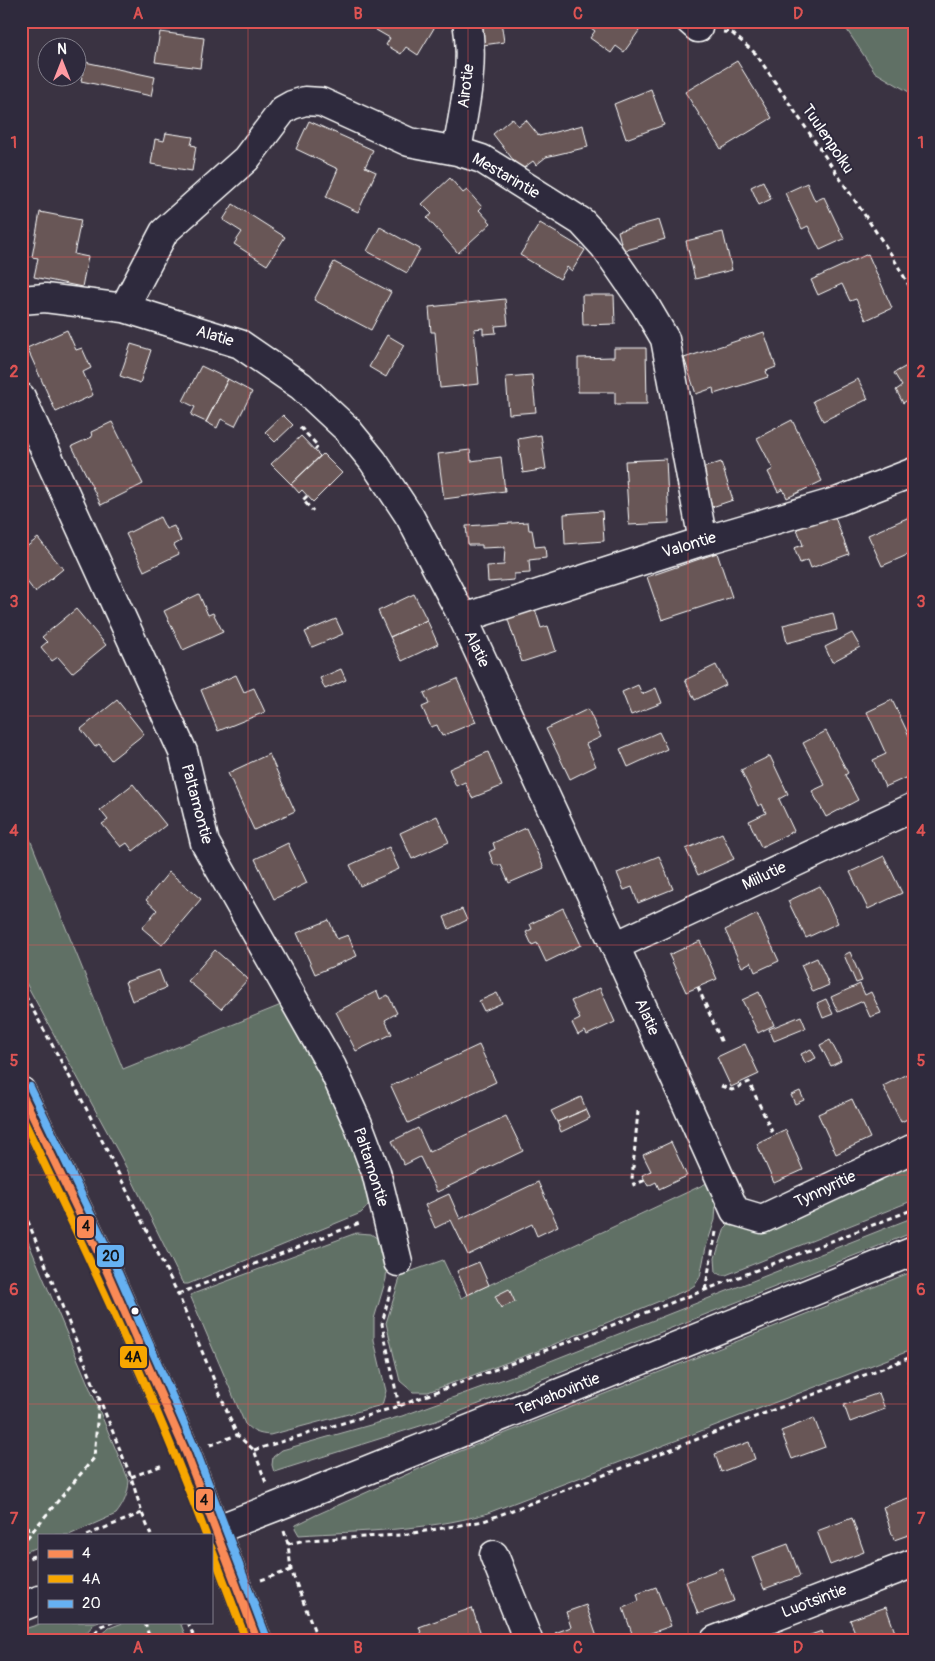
<svg xmlns="http://www.w3.org/2000/svg" width="935" height="1661" font-family="Pangolin,sans-serif">
	<style>
		.green { fill: #606f65; stroke: #b0b7b2 }
		.building { fill: #685756; stroke: #fff }
		.lines { fill: none; stroke-linecap: round; stroke-linejoin: round }
		.minor-casing { stroke: #fff; stroke-width: 31 }
		.major-casing { stroke: #fff; stroke-width: 31 }
		.path { stroke: #fff; stroke-width: 3; stroke-dasharray: 5 4; stroke-linecap: butt }
		.minor { stroke: #2f2a3d; stroke-width: 28 }
		.major { stroke: #2f2a3d; stroke-width: 28 }
		.bus-1-casing { stroke: #2f2a3d; stroke-width: 11 }
		.bus-2-casing { stroke: #2f2a3d; stroke-width: 11 }
		.bus-3-casing { stroke: #2f2a3d; stroke-width: 11 }
		.bus-1 { stroke: #f98a56; stroke-width: 8 }
		.bus-2 { stroke: #f7a600; stroke-width: 8 }
		.bus-3 { stroke: #66b1f2; stroke-width: 8 }
		.grid { fill: none; stroke: #de5353; stroke-width: 1; stroke-opacity: 0.55 }
		.bus-dot { fill: #fff; stroke: #2f2a3d; stroke-width: 2 }
		.labels { text-anchor: middle; dominant-baseline: central; stroke-width: 4; stroke-linejoin: round; paint-order: stroke }
		.street-label { font-size: 16px; fill: #fff; stroke: #2f2a3d }
		.line-badge { stroke: #2f2a3d; stroke-width: 2 }
		.pale-badge-label { font-size: 14px; text-anchor: middle; font-weight: bold; fill: #111 }
		.neatline { fill: none; stroke: #de5353; stroke-width: 2 }
		.grid-label { font-size: 16px; text-anchor: middle; font-weight: bold; fill: #de5353 }
	</style>
	<rect width="100%" height="100%" fill="#3a3342"/>
	<filter id="ink" filterUnits="userSpaceOnUse"><feTurbulence type="fractalNoise" baseFrequency=".02" numOctaves="2"/><feDisplacementMap in="SourceGraphic" scale="10" xChannelSelector="R" yChannelSelector="G"/><feConvolveMatrix kernelMatrix="1 2 1 2 8 2 1 2 1" color-interpolation-filters="sRGB"/></filter>
	<g filter="url(#ink)">
		<!-- green -->
		<path class="green" d="M841,21H914V95L875,72Z
			M21,817L123,1069L286,1003L301,1031L372,1183C372,1197 371,1204 361,1213L188,1284H184L182,1282L122,1159L21,974Z
			M914,1159V1200L726,1275H722L716,1272L715,1258L725,1228L728,1225L751,1230Z
			M707,1183L716,1203L715,1220L706,1247L700,1277L695,1285L689,1289L535,1352L428,1392H413L400,1381L386,1323L401,1275L443,1260L461,1298Z
			M914,1217V1232L436,1421L274,1472L272,1465L273,1457L282,1450L402,1416L515,1375Z
			M21,1225L129,1481C128,1494 124,1504 116,1514L69,1535H39V1547L21,1553Z
			M356,1233L371,1234L381,1241L387,1263L386,1279L374,1319V1340L386,1391L382,1405L270,1435C258,1434 253,1432 245,1424L190,1295Z
			M914,1271V1349L485,1514C425,1531 361,1531 299,1535L295,1528L296,1525L316,1515L448,1456Z
			M46,1622H99L94,1624L80,1640H21V1630Z
			M125,1622H180L187,1640H96L109,1628Z"/>
		<!-- building -->
		<path class="building" d="M381,21H434L437,23L418,55L406,47L401,54L386,45L390,38L376,30Z
			M480,21H501L504,42L483,45Z
			M590,21H646L624,52L616,46L611,53L590,38L595,31L587,25Z
			M160,32L204,38L200,68L155,62Z
			M737,61L772,118L721,149L685,92Z
			M85,62L155,77L151,96L81,81Z
			M651,89L664,125L626,139L614,104Z
			M512,118L518,126L526,120L539,136L583,125L588,147L546,157L536,165L533,161L521,170L493,134Z
			M309,121L373,150L365,167L376,172L358,212L326,197L338,169L296,149Z
			M166,133L193,137L191,145L196,146L192,171L151,164L155,139L164,141Z
			M450,178L463,193L467,190L482,207L479,210L491,223L458,253L427,218L432,214L422,204Z
			M763,181L771,199L759,205L751,187Z
			M807,183L815,201L824,197L844,239L820,250L808,226L802,229L785,193Z
			M233,204L285,237L267,265L234,244L242,232L223,220Z
			M40,212L81,220L74,254L88,257L82,287L34,277L38,258L32,257Z
			M659,220L665,239L623,251L618,231Z
			M540,223L585,250L572,271L567,267L560,279L520,255Z
			M380,227L420,249L407,273L367,251Z
			M21,228L30,230L21,270Z
			M723,232L732,270L695,279L686,241Z
			M868,254L892,308L866,320L856,299L850,301L842,284L818,295L811,280Z
			M334,262L391,292L371,330L314,300Z
			M582,295H614L615,324L583,325Z
			M505,299L508,325L495,326L496,333L483,334V328L474,329L479,384L440,388L435,332H431L429,307Z
			M67,330L76,350L82,348L91,368L83,372L93,395L56,412L27,348Z
			M764,332L776,367L766,371L768,377L714,394L713,388L696,394L684,358Z
			M387,335L404,345L386,377L369,367Z
			M131,344L151,350L140,383L120,376Z
			M614,348H646L647,404H615V392H578V358L614,357Z
			M914,362V407L909,399L903,403L896,390L902,386L894,373Z
			M201,366L228,379L206,422L191,415L195,407L183,401Z
			M532,375L536,412L509,414L506,377Z
			M228,379L252,392L235,426L221,419L217,428L206,422Z
			M858,379L868,399L823,421L813,401Z
			M283,415L293,425L275,442L265,432Z
			M792,420L822,481L787,498L783,489L778,492L768,472L773,469L757,438Z
			M112,422L143,484L101,505L72,446L92,437L91,432Z
			M541,435L546,469L523,473L518,439Z
			M301,436L320,456L291,484L271,464Z
			M470,450L471,461L501,457L505,491L444,499L438,454Z
			M323,454L342,473L313,502L302,490L299,493L291,484Z
			M666,459L669,523L629,525L625,461Z
			M721,462L733,500L712,507L700,469Z
			M602,511L604,541L565,544L564,514Z
			M834,515L849,554L811,568L808,560L800,563L794,548L803,545L797,529Z
			M914,515V552L882,566L868,535Z
			M160,517L166,529L174,526L181,541L174,545L179,554L144,571L126,534Z
			M528,522L529,530H532L535,547L545,546L546,558L529,560L530,573L514,574V580L488,582L487,566L504,565L505,547L482,548V545H468L466,526Z
			M38,538L63,569L35,592L21,574V551Z
			M717,553L732,597L662,620L647,577Z
			M199,594L208,615L213,613L223,632L183,650L164,611Z
			M414,594L427,620L390,637L378,611Z
			M76,609L106,645L72,673L58,657L52,661L41,647L47,642L42,637Z
			M535,609L541,628L548,626L556,651L522,662L507,617Z
			M833,613L837,630L787,643L783,625Z
			M336,619L343,634L312,647L305,632Z
			M427,620L438,644L402,661L390,637Z
			M852,633L860,647L832,662L825,647Z
			M716,665L726,685L695,700L685,680Z
			M341,669L346,680L325,689L320,678Z
			M236,675L244,692L254,688L265,712L218,731L201,690Z
			M457,679L476,722L442,736L437,725L431,727L422,707L429,704L424,693Z
			M638,685L642,694L656,688L662,703L631,715L622,692Z
			M117,700L144,734L111,760L99,744L95,747L81,729Z
			M892,700L914,746V751L910,752L914,761V774L885,787L873,760L886,754L867,712Z
			M588,709L601,737L586,744L596,766L570,779L546,729Z
			M826,731L848,773L845,775L858,800L826,817L812,791L825,785L803,743Z
			M659,732L667,749L628,767L620,749Z
			M488,752L502,786L472,798L465,782L456,786L449,769Z
			M269,754L295,811L254,830L228,773Z
			M770,756L788,794L779,799L794,831L761,847L749,821L766,813L762,804L758,806L741,770Z
			M133,784L166,825L133,851L127,843L121,847L102,824L108,820L100,810Z
			M437,816L449,842L412,859L400,833Z
			M526,828L544,868L509,883L501,865H494L489,852L495,849L493,843Z
			M722,833L734,859L698,875L686,849Z
			M288,843L307,883L274,899L255,859Z
			M389,847L399,869L360,886L350,865Z
			M659,856L673,889L638,903L632,887L624,890L617,873Z
			M884,856L902,893L868,909L850,872Z
			M169,872L201,899L162,945L142,928L157,910L146,900Z
			M820,886L838,923L806,938L788,901Z
			M563,908L581,945L546,962L537,943L532,945L526,932L532,929L530,924Z
			M462,909L467,920L449,929L444,917Z
			M757,914L779,961L755,972L751,962L742,967L725,930Z
			M329,920L337,939L348,935L357,956L315,974L297,933Z
			M700,941L717,979L686,992L669,955Z
			M215,950L248,979L221,1009L188,981Z
			M850,952L862,981L856,983L844,955Z
			M817,958L829,985L813,992L801,965Z
			M159,970L166,988L132,1001L125,982Z
			M860,984L865,995L871,992L881,1013L870,1017L863,1001L838,1012L831,997Z
			M600,988L615,1022L587,1035L585,1031L578,1035L572,1023L580,1019L571,1001Z
			M377,991L380,999L388,995L397,1013L385,1020L392,1034L356,1051L336,1012Z
			M759,992L774,1025L758,1033L742,1000Z
			M497,993L502,1003L484,1011L479,1001Z
			M826,999L833,1014L823,1018L817,1003Z
			M801,1016L806,1028L774,1041L769,1029Z
			M830,1040L841,1061L831,1066L820,1045Z
			M745,1044L759,1074L731,1087L717,1057Z
			M479,1045L496,1082L408,1123L391,1086Z
			M811,1049L816,1058L805,1063L801,1054Z
			M913,1071L914,1116L901,1122L883,1086Z
			M800,1091L804,1100L795,1104L791,1095Z
			M581,1097L586,1109L557,1122L551,1111Z
			M852,1099L870,1138L836,1154L818,1114Z
			M586,1109L590,1118L561,1132L557,1122Z
			M506,1116L523,1151L437,1192L420,1157L404,1165L392,1141L418,1128L429,1152Z
			M786,1130L803,1170L774,1183L757,1144Z
			M671,1142L687,1176L659,1189L656,1182L648,1186L642,1175L651,1171L643,1155Z
			M538,1182L558,1226L537,1236L532,1224L468,1255L451,1220L435,1228L425,1205L449,1194L460,1219Z
			M479,1262L489,1285L467,1295L457,1271Z
			M509,1289L515,1302L501,1308L495,1296Z
			M914,1379V1399L907,1382Z
			M879,1393L885,1409L850,1422L844,1405Z
			M814,1418L825,1447L792,1459L781,1431Z
			M749,1442L755,1459L721,1472L715,1454Z
			M914,1496V1533L894,1540L883,1507Z
			M852,1518L864,1552L830,1565L817,1531Z
			M788,1544L800,1576L764,1589L752,1557Z
			M722,1568L734,1601L698,1614L686,1582Z
			M656,1587L671,1626L634,1639L623,1608L639,1601L637,1594Z
			M586,1605L598,1640H557L555,1633L571,1627L566,1612Z
			M886,1607L897,1638L892,1640H858L850,1620Z
			M472,1608L483,1640H424L419,1627Z
			M822,1631L825,1640H796Z"/>
		<g class="lines">
			<defs>
				<path id="minor" d="M690,21L698,28
					M457,151C464,108 475,65 467,21
					M21,300L45,298L124,308L240,344L301,386L347,429L373,461L410,517L463,618L615,946L735,1211L762,1219L914,1148
					M124,308L164,232L246,159L283,110L292,105L305,101L321,102L409,142L457,151L482,159L582,222L604,246L645,305L665,339L703,541
					M21,397L183,752L205,843L332,1067L358,1124L376,1172L398,1262
					M463,618L703,541L839,501L914,472
					M615,946L914,807
					M494,1555L528,1640
					M21,1607L39,1600
					M715,1640L914,1563"/>
				<path id="major" d="M21,1091L104,1265L187,1455L257,1640
					M215,1530L275,1507L914,1251"/>
			</defs>
			<!-- minor casing -->
			<use href="#minor" class="minor-casing"/>
			<!-- major casing -->
			<use href="#major" class="major-casing"/>
			<!-- path -->
			<path class="path" d="M723,32L732,33L756,54L891,254L914,294
				M300,427L318,446L315,450
				M307,496L303,500L313,511
				M698,987L722,1043
				M21,988L79,1094L178,1294L237,1435L254,1450L266,1483
				M721,1086L732,1090L749,1082L774,1136
				M638,1111L632,1179L634,1185L645,1180
				M21,1204L131,1477L142,1513L151,1535
				M391,1287L382,1324L399,1406
				M705,1290L716,1232L718,1230
				M178,1294L362,1222
				M210,1445L237,1435
				M254,1450L399,1406L705,1290L914,1209
				M131,1477L163,1465
				M21,1509L30,1534
				M284,1531L288,1544L291,1570L318,1640
				M87,1535L142,1513
				M288,1544L305,1540L402,1535L484,1521L914,1356
				M21,1545L94,1458L99,1398
				M21,1561L39,1554
				M261,1580L291,1570
				M145,1622L150,1640
				M188,1622L195,1640
				M89,1640L101,1626L113,1622"/>
			<!-- minor -->
			<use href="#minor" class="minor"/>
			<!-- major -->
			<use href="#major" class="major"/>
			<defs>
				<path id="bus-1" d="M21,1092L104,1265L187,1455L257,1640"/>
				<path id="bus-2" d="M21,1115C87,1253 152,1391 206,1535
					M211,1547L246,1640"/>
				<path id="bus-3" d="M30,1087L113,1261L196,1451L266,1636"/>
			</defs>
			<!-- bus-1 casing -->
			<use href="#bus-1" class="bus-1-casing"/>
			<!-- bus-2 casing -->
			<use href="#bus-2" class="bus-2-casing"/>
			<!-- bus-3 casing -->
			<use href="#bus-3" class="bus-3-casing"/>
			<!-- bus-1 -->
			<use href="#bus-1" class="bus-1"/>
			<!-- bus-2 -->
			<use href="#bus-2" class="bus-2"/>
			<!-- bus-3 -->
			<use href="#bus-3" class="bus-3"/>
		</g>
	</g>
	<!-- grid -->
	<path class="grid" d="M248,21V1640M468,21V1640M688,21V1640M21,257H914M21,486H914M21,716H914M21,945H914M21,1175H914M21,1404H914"/>
	<!-- markers -->
	<circle class="bus-dot" cx="135" cy="1311" r="4.5"/>
	<g class="labels">
		<!-- street labels -->
		<g class="street-label">
			<text transform="translate(466 86) rotate(-83)">Airotie</text>
			<text transform="translate(828 139) rotate(56)">Tuulenpolku</text>
			<text transform="translate(506 176) rotate(30)">Mestarintie</text>
			<text transform="translate(215 336) rotate(17)">Alatie</text>
			<text transform="translate(689 545) rotate(-17)">Valontie</text>
			<text transform="translate(477 649) rotate(65)">Alatie</text>
			<text transform="translate(197 804) rotate(75)">Paltamontie</text>
			<text transform="translate(764 876) rotate(-25)">Miilutie</text>
			<text transform="translate(647 1017) rotate(66)">Alatie</text>
			<text transform="translate(371 1167) rotate(72)">Paltamontie</text>
			<text transform="translate(825 1189) rotate(-25)">Tynnyritie</text>
			<text transform="translate(558 1394) rotate(-22)">Tervahovintie</text>
			<text transform="translate(814 1601) rotate(-21)">Luotsintie</text>
		</g>
	</g>
	<g class="line-badge">
		<rect x="76" y="1215" width="19" height="24" rx="5" fill="#f98a56"/>
		<rect x="96" y="1244" width="29" height="24" rx="5" fill="#66b1f2"/>
		<rect x="119" y="1345" width="29" height="24" rx="5" fill="#f7a600"/>
		<rect x="195" y="1488" width="19" height="24" rx="5" fill="#f98a56"/>
	</g>
	<g class="pale-badge-label">
		<text x="86" y="1231">4</text>
		<text x="111" y="1261">20</text>
		<text x="133" y="1362">4A</text>
		<text x="204" y="1505">4</text>
	</g>
	<!-- margin -->
	<rect width="935" height="1661" fill="none" stroke="#2f2a3d" stroke-width="55"/>
	<!-- legend -->
	<rect x="38" y="1534" width="175" height="90" fill="#2f2a3d" stroke="#827f8b"/>
	<rect x="48" y="1550" width="25" height="8" fill="#f98a56" stroke="#827f8b"/>
	<text x="82" y="1558" font-size="15" fill="#ffffff">4</text>
	<rect x="48" y="1575" width="25" height="8" fill="#f7a600" stroke="#827f8b"/>
	<text x="82" y="1584" font-size="15" fill="#ffffff">4A</text>
	<rect x="48" y="1600" width="25" height="8" fill="#66b1f2" stroke="#827f8b"/>
	<text x="82" y="1608" font-size="15" fill="#ffffff">20</text>
	<!-- north arrow -->
	<g transform="translate(62 62)"><circle r="24" fill="#2f2a3d" stroke="#827f8b"/>
	<path d="M0-4L9 19L0 12L-9 19Z" fill="#ff9aa2"/>
	<text y="-8" font-size="14" font-weight="bold" text-anchor="middle" fill="#ffffff">N</text>
	</g>
	<rect x="28" y="28" width="880" height="1606" class="neatline"/>
	<g class="grid-label">
		<text x="138" y="19">A</text>
		<text x="358" y="19">B</text>
		<text x="578" y="19">C</text>
		<text x="798" y="19">D</text>
		<text x="14" y="148">1</text>
		<text x="921" y="148">1</text>
		<text x="14" y="377">2</text>
		<text x="921" y="377">2</text>
		<text x="14" y="607">3</text>
		<text x="921" y="607">3</text>
		<text x="14" y="836">4</text>
		<text x="921" y="836">4</text>
		<text x="14" y="1066">5</text>
		<text x="921" y="1066">5</text>
		<text x="14" y="1295">6</text>
		<text x="921" y="1295">6</text>
		<text x="14" y="1524">7</text>
		<text x="921" y="1524">7</text>
		<text x="138" y="1653">A</text>
		<text x="358" y="1653">B</text>
		<text x="578" y="1653">C</text>
		<text x="798" y="1653">D</text>
	</g>
</svg>
